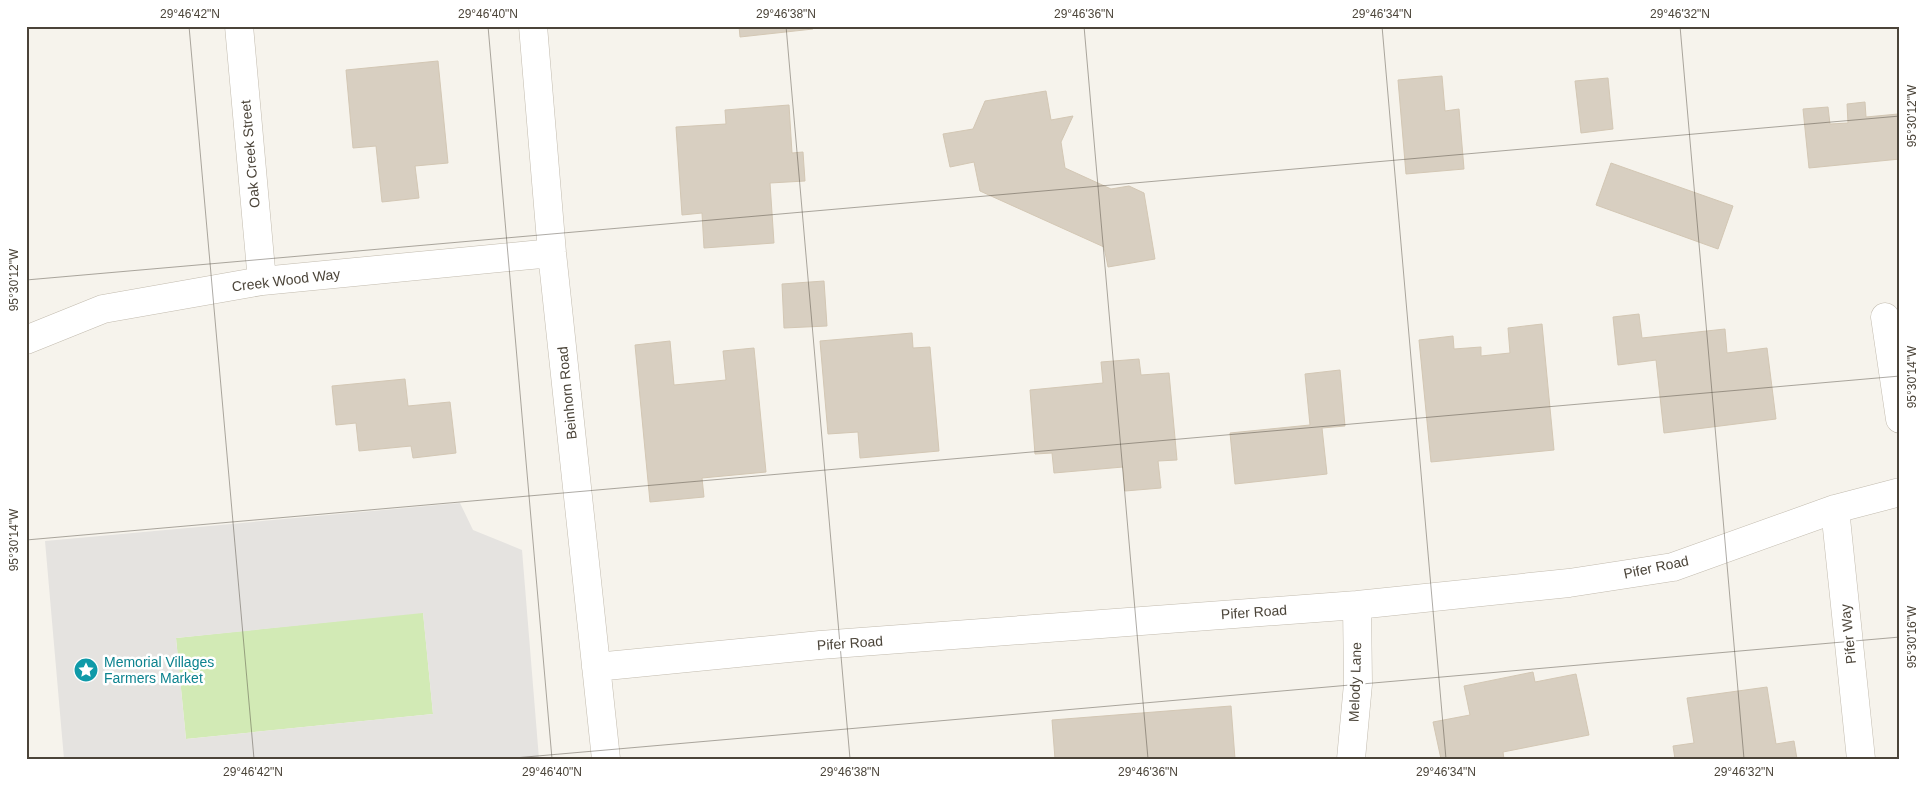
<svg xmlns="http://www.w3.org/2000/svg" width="1926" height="785" font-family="Arial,sans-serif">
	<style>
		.green { fill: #d2eab5 }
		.parking { fill: #e5e3e0; fill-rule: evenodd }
		.building { fill: #d8cfc1; stroke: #d3c7b4 }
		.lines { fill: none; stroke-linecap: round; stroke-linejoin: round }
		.minor-casing { stroke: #c2bbae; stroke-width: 29 }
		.minor { stroke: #fff; stroke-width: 28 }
		.ticks { fill: none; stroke: #4b4439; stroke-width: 1; stroke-opacity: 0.45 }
		.labels { text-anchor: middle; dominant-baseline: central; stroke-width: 5; stroke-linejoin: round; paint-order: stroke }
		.street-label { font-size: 14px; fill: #4b4439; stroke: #fff }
		.culture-label { font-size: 14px; fill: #0d838f; stroke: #fff; text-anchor: start }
		.neatline { fill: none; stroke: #4b4439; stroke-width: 2 }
		.ticks-label { font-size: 12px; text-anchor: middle; fill: #4b4439 }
	</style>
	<rect width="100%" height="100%" fill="#f6f3ec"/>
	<!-- green -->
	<path class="green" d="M423,612L433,714L186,739L176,638Z"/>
	<!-- parking -->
	<path class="parking" d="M460,503L473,530L522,550L539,759H64L45,541ZM423,613L433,714L186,739L176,638Z"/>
	<!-- building -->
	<path class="building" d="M739,26H813V29L740,37Z
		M438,61L448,163L415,166L419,198L382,202L376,146L353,148L346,70Z
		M1442,76L1445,111L1459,109L1464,169L1406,174L1398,80Z
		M1608,78L1613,129L1581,133L1575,81Z
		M1046,91L1051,120L1073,116L1061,142L1065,168L1111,189L1129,186L1144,193L1155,259L1108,267L1104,247L980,191L974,162L950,167L943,134L973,129L985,101Z
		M1865,102L1866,117L1898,114L1900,159L1809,168L1803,109L1828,107L1830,124L1848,123L1847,104Z
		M789,105L792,153L803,152L805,181L770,183L774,243L704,248L702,213L682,215L676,127L726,124L725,110Z
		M1611,163L1733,206L1718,249L1596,205Z
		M824,281L827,326L784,328L782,284Z
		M1639,314L1642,338L1725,329L1727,353L1767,348L1776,419L1664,433L1656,360L1618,365L1613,317Z
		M1542,324L1554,450L1431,462L1419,340L1453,336L1454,349L1481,347V356L1510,353L1508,328Z
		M912,333L913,348L930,347L939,451L860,458L858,432L828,434L820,341Z
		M670,341L674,385L726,380L723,351L754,348L766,472L702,478L704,497L650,502L635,345Z
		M1139,359L1141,375L1169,373L1177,460L1158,461L1161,488L1125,491L1123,467L1054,473L1052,453L1035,454L1030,390L1103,383L1101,362Z
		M1340,370L1345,426L1322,428L1327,474L1235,484L1230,433L1310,425L1305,374Z
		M405,379L408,406L450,402L456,453L413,458L411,446L359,451L356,423L336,425L332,386Z
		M1533,672L1535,682L1576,674L1589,735L1503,752L1504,759H1441L1433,722L1470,715L1464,686Z
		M1767,687L1776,744L1794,741L1797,759H1675L1673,746L1694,743L1687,698Z
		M1231,706L1235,759H1055L1052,720Z"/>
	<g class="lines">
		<defs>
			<path id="minor" d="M239,26L262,281
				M533,26L552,253L606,759
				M1885,317L1900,419
				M26,340L103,309L262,281L552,253
				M1835,509L1861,759
				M596,667L820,645L1357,605L1569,583L1673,567L1835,509L1900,492
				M1351,759L1358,684L1357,605"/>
		</defs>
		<!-- minor casing -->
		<use href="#minor" class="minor-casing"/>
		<!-- minor -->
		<use href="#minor" class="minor"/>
	</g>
	<!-- ticks -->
	<path class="ticks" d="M189,26L254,759M488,26L552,759M786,26L850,759M1084,26L1148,759M1382,26L1446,759M1680,26L1744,759M26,280L1900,116M26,540L1900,376M503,759L1900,637"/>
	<!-- icons -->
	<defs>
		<symbol id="sight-disc" viewBox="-11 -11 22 22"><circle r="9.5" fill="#0f9aa8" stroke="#fff"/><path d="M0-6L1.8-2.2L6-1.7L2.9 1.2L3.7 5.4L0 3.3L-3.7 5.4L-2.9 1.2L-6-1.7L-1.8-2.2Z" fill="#fff"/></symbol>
	</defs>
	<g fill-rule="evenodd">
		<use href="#sight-disc" x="72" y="656" width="28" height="28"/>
	</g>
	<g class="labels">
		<!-- street labels -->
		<g class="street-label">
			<text transform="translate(250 154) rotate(-95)">Oak Creek Street</text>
			<text transform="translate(286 280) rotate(-7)">Creek Wood Way</text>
			<text transform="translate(567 393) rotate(-96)">Beinhorn Road</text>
			<text transform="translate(1656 567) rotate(-12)">Pifer Road</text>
			<text transform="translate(1254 612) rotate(-4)">Pifer Road</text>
			<text transform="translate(1848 634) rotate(-96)">Pifer Way</text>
			<text transform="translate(850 643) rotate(-4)">Pifer Road</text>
			<text transform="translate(1355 682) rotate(-88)">Melody Lane</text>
		</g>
		<!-- culture labels -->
		<g class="culture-label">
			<text x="104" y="662">Memorial Villages<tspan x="104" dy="16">Farmers Market</tspan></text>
		</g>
	</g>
	<!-- border -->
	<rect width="1926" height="785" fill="none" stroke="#ffffff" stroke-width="55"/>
	<rect x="28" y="28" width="1870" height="730" class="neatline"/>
	<g class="ticks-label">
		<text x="190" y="18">29°46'42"N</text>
		<text x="488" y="18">29°46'40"N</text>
		<text x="786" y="18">29°46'38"N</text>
		<text x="1084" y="18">29°46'36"N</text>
		<text x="1382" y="18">29°46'34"N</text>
		<text x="1680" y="18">29°46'32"N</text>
		<text transform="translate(1912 116) rotate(-90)" y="4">95°30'12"W</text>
		<text transform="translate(14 280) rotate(-90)" y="4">95°30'12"W</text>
		<text transform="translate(1912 377) rotate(-90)" y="4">95°30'14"W</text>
		<text transform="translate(14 540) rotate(-90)" y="4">95°30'14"W</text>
		<text transform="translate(1912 637) rotate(-90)" y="4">95°30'16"W</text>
		<text x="253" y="776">29°46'42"N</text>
		<text x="552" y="776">29°46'40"N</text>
		<text x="850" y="776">29°46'38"N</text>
		<text x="1148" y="776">29°46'36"N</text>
		<text x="1446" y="776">29°46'34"N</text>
		<text x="1744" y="776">29°46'32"N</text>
	</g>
</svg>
